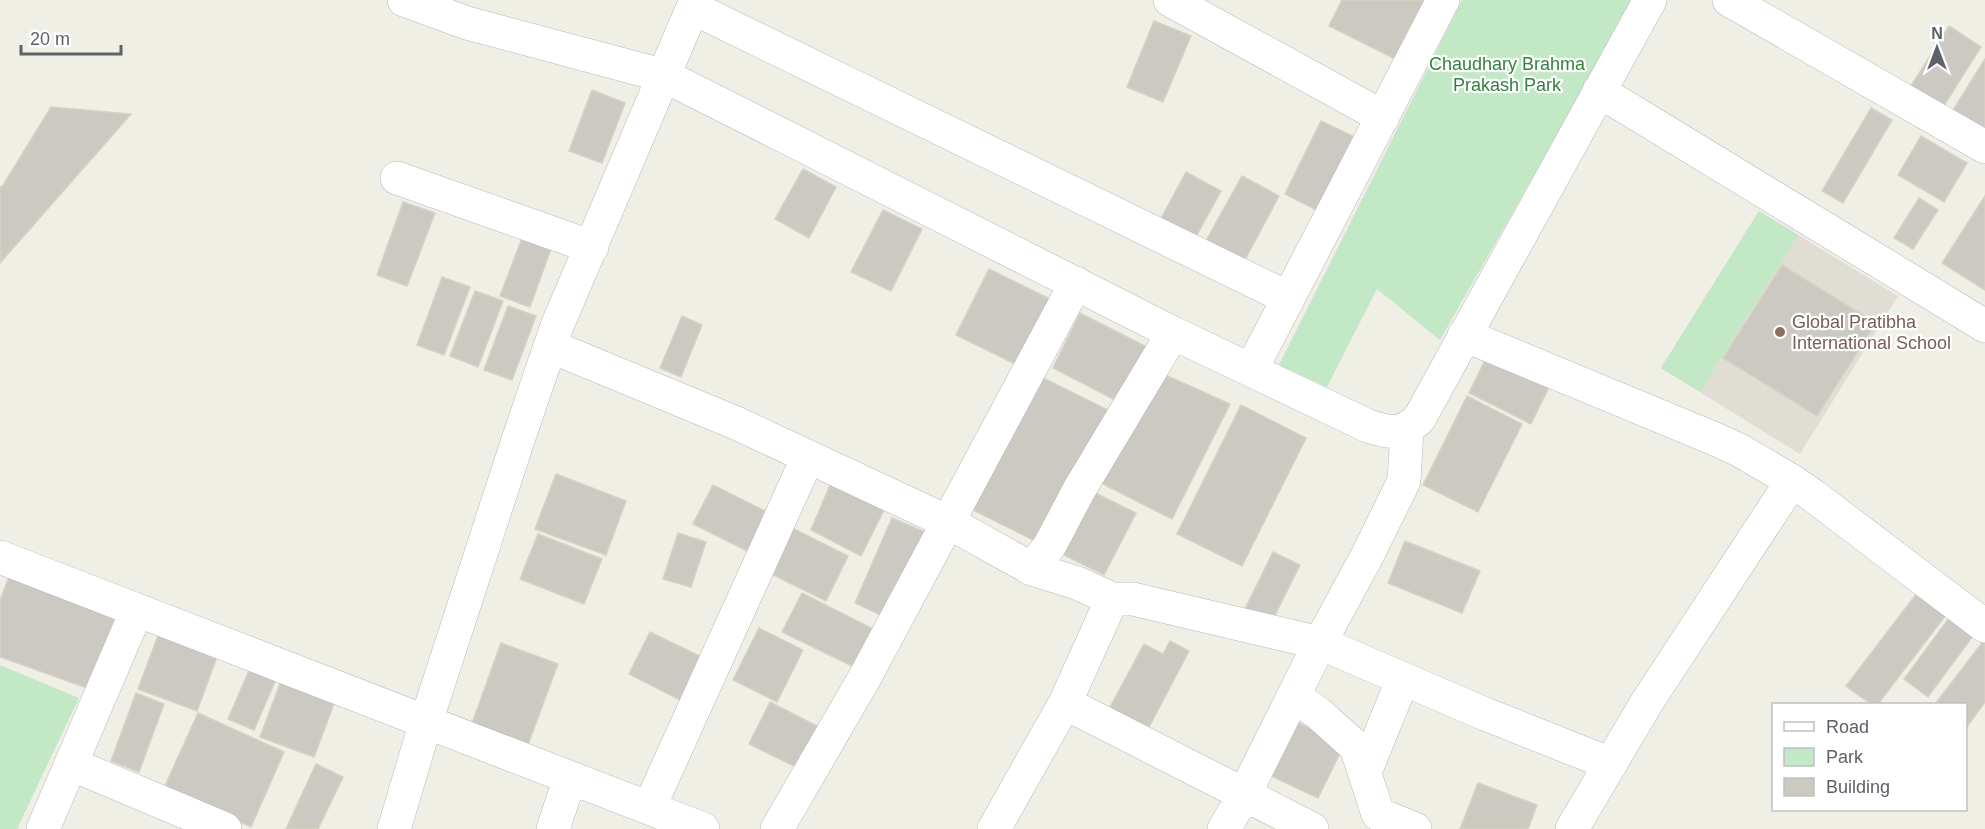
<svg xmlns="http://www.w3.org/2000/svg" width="1985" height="829" font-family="Arial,sans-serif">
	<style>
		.education { fill: #e0ded4 }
		.green { fill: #c2e8c6 }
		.building { fill: #ccc9c3; stroke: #d5d2c4; stroke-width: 1.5 }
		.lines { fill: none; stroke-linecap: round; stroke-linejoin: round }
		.minor-casing { stroke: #b6b8bd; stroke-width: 34 }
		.minor { stroke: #fff; stroke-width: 33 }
		.education-dot { fill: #8d6e63; stroke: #fff; stroke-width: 2 }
		.labels { text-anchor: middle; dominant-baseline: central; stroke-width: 4.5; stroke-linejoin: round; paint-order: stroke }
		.park-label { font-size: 18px; fill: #32823e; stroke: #fff }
		.education-label { font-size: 18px; fill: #785e54; stroke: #fff; text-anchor: start }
	</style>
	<rect width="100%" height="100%" fill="#f0efe6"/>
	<!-- education -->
	<path class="education" d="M1759,211L1898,296L1800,454L1661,368Z"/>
	<!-- green -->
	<path class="green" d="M1462,0H1634L1440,340L1377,289L1327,387L1279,365Z
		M1759,211L1798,235L1700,392L1661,368Z
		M0,665L79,698L17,829H0Z"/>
	<!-- building -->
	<path class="building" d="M1342,0H1425L1395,59L1329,26Z
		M1154,21L1191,36L1163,102L1127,87Z
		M1949,26L1981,47L1940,112L1907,92Z
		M1985,59V136L1950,115Z
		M592,90L625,103L602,163L569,151Z
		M51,107L131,114L0,263V186L2,187Z
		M1871,108L1892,120L1843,203L1822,191Z
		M1321,121L1367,143L1330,217L1285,194Z
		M1921,136L1967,163L1944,202L1898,175Z
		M803,169L836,187L809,238L775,219Z
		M1186,172L1221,191L1192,244L1157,226Z
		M1242,176L1279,196L1240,269L1202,248Z
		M1985,196V290L1942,263Z
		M1919,198L1938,210L1913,249L1894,238Z
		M403,202L435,213L407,286L377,275Z
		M883,210L922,229L891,291L851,272Z
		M522,238L551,249L530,307L500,296Z
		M1782,265L1876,323L1817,416L1723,358Z
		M989,269L1052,300L1019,366L956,335Z
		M442,277L470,287L444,355L417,345Z
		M475,291L503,301L478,367L450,356Z
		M508,306L536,316L512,380L484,370Z
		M1080,313L1147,347L1119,402L1053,368Z
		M682,316L702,325L681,377L660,368Z
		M1491,348L1553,379L1531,424L1469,393Z
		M1159,372L1230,404L1172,519L1095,480Z
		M1037,375L1110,411L1043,545L971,509Z
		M1467,396L1522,424L1478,512L1423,485Z
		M1241,405L1306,438L1242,566L1177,534Z
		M556,474L626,501L606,555L535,529Z
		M713,485L767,512L747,551L693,524Z
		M830,485L884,510L861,556L811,530Z
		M1083,487L1136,513L1104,575L1052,549Z
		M892,518L925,532L887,618L855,603Z
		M790,527L848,556L826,601L767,572Z
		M678,533L706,542L691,587L663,579Z
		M538,534L602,559L584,604L520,579Z
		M1405,541L1480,571L1462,613L1388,583Z
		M1273,552L1300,565L1270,625L1244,611Z
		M10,574L117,612L90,689L0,657V601Z
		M802,593L877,631L858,669L782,632Z
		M1917,593L1946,615L1878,704H1871L1846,686Z
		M1949,618L1973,636L1928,697L1904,679Z
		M162,625L221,646L197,711L138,689Z
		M759,628L803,650L777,702L733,680Z
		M650,632L710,661L688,704L629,674Z
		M1985,639V702L1966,728V704H1935Z
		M1170,641L1189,651L1147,731L1108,711L1144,644L1163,654Z
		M501,643L558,664L526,750L470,729Z
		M251,666L277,677L254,730L228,719Z
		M283,676L337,696L314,757L260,737Z
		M136,693L164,704L139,772L111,761Z
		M770,702L819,727L798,768L749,744Z
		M198,713L284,752L251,827L164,788Z
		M1291,719L1344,745L1318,798L1265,773Z
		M316,764L343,777L318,829H286Z
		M1478,783L1537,805L1528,829H1460Z"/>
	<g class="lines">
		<defs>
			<path id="minor" d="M404,0L467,23L665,76L1173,333L1368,426C1392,433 1400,436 1419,419L1650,0
				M1170,0L1383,117
				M1729,0L1985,147
				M693,8L1288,298
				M1599,91L1985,326
				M397,178L592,247
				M1464,335L1715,439L1739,450L1792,481L1815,497L1985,626
				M550,346L736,423L948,522L1032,569L1077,583L1112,599
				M1251,370L1443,0
				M1407,430L1404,481L1367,556L1320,643L1485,714L1611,764
				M0,557L703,829
				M1032,569L1050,545L1079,490L1173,333
				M1294,696L1318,713L1356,747L1378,814L1415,829
				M1065,703L1312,829
				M71,764L225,829
				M1365,772L1403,679
				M649,808L808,457
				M43,829L137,610
				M394,829L426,722L518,440L557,326L696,0
				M553,829L570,778
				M777,829L865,677L1076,283
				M994,829L1065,703L1112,599H1133L1320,643L1244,795L1224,829
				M1572,829L1647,702L1792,481"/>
		</defs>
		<!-- minor casing -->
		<use href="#minor" class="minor-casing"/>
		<!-- minor -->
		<use href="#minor" class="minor"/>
	</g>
	<!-- markers -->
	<circle class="education-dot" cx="1780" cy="332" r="6"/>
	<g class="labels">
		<!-- park labels -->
		<g class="park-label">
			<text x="1507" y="64">Chaudhary Brahma<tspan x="1507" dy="21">Prakash Park</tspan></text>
		</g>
		<!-- education labels -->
		<g class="education-label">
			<text x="1792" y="322">Global Pratibha<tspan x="1792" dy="21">International School</tspan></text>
		</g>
	</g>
	<!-- legend -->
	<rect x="1772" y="703" width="195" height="108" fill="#ffffff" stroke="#bfc0c2" stroke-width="1.5"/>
	<rect x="1784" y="722" width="30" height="9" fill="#ffffff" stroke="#bfc0c2" stroke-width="1.5"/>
	<text x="1826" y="733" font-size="18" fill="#5e6167">Road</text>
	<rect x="1784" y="748" width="30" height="18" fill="#c2e8c6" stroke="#bfc0c2" stroke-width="1.5"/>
	<text x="1826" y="763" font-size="18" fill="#5e6167">Park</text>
	<rect x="1784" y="778" width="30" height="18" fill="#ccc9c3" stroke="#bfc0c2" stroke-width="1.5"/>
	<text x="1826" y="793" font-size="18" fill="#5e6167">Building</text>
	<!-- north arrow -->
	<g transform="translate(1937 48)" stroke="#ffffff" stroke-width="4.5" paint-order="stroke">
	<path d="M0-4.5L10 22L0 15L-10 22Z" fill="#5e6167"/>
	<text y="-9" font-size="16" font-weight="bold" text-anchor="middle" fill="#5e6167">N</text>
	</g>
	<!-- scale -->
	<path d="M21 45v9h100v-9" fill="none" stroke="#5e6167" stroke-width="3"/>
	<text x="30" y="45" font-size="18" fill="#5e6167" stroke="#ffffff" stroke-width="4.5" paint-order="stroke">20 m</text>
</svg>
